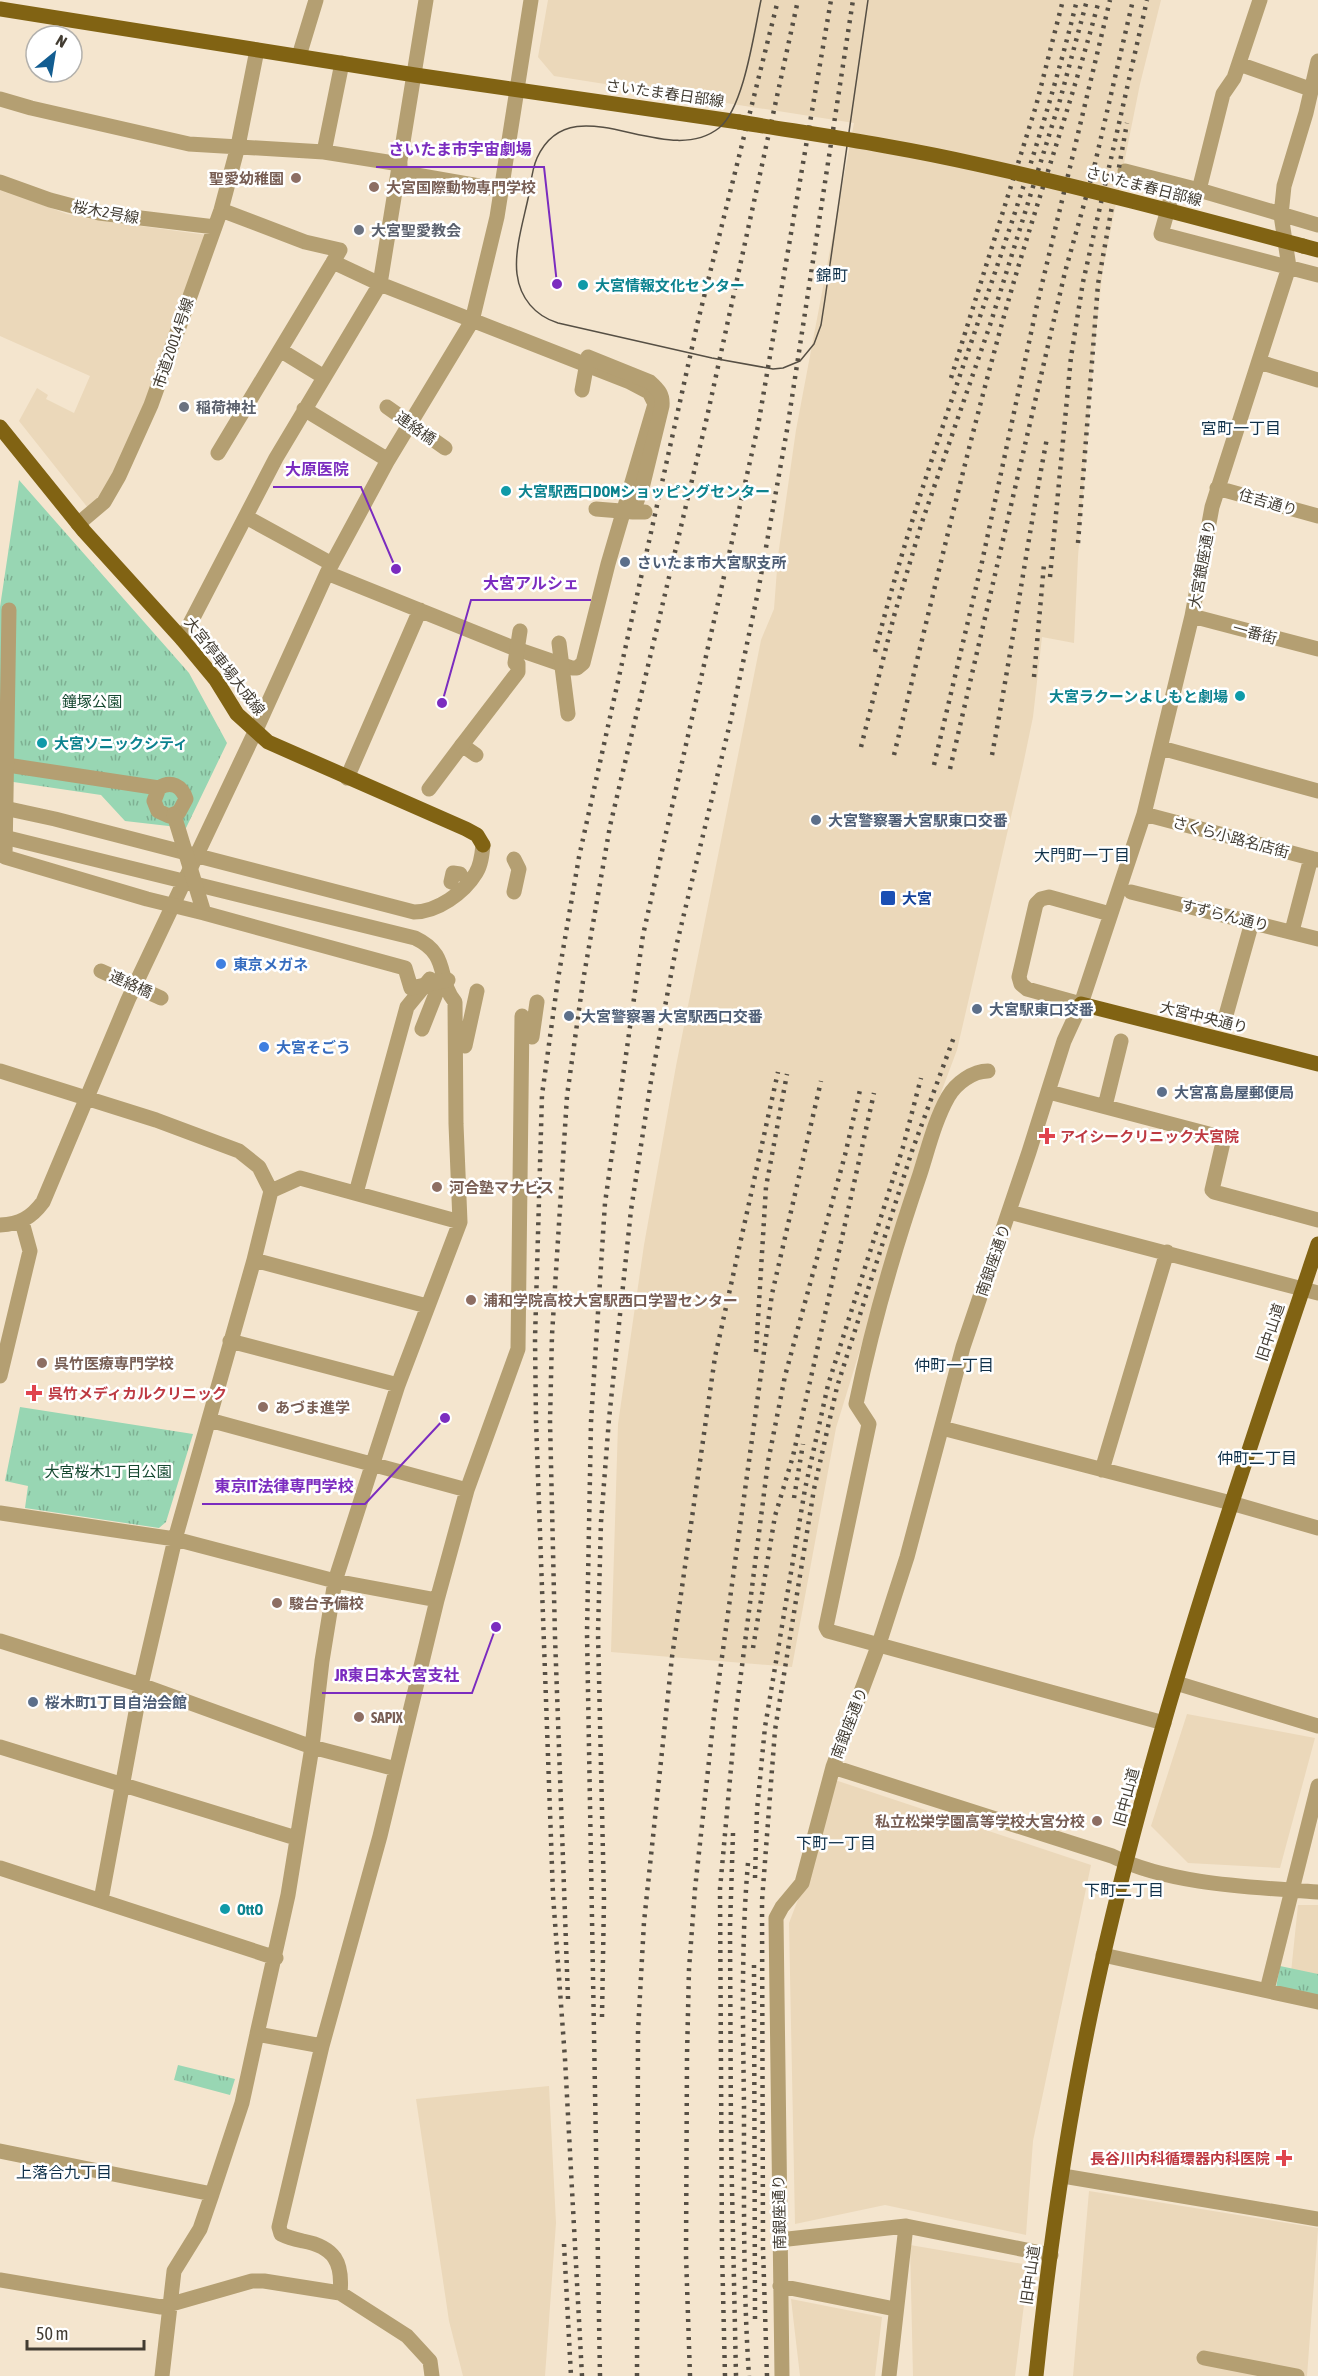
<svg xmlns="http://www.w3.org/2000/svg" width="1318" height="2376" font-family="'Asap Condensed','Noto Sans JP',sans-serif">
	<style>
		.built { fill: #ebd8ba }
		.grass { fill: url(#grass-tufts) }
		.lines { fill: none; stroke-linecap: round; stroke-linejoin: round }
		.minor { stroke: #b49f72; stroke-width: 15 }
		.major { stroke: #816313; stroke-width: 15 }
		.tram { stroke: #564f44; stroke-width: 1.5 }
		.rail { stroke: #564f44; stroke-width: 4.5; stroke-dasharray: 3 6; stroke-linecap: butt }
		.minor-bridge { stroke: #b49f72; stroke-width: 15 }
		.major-bridge { stroke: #816313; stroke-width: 15 }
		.education-dot { fill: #8d6e63; stroke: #fff; stroke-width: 2 }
		.worship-dot { fill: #6b7280; stroke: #fff; stroke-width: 2 }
		.culture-dot { fill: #0f9aa8; stroke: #fff; stroke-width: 2 }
		.service-dot { fill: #5c6f8a; stroke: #fff; stroke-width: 2 }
		.transit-dot { fill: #1a4fb4; stroke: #fff; stroke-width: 2 }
		.shop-dot { fill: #3f7fe0; stroke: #fff; stroke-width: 2 }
		.health-dot { fill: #e0444e; stroke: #fff; stroke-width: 2 }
		.labels { text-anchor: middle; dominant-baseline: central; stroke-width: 5; stroke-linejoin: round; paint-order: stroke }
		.street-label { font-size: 15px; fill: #423c32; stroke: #fff }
		.education-label { font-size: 15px; font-weight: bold; fill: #785e54; stroke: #fff; text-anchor: start }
		.worship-label { font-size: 15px; font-weight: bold; fill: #5b616d; stroke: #fff; text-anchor: start }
		.culture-label { font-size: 15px; font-weight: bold; fill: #0d838f; stroke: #fff; text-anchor: start }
		.service-label { font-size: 15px; font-weight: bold; fill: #4e5e75; stroke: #fff; text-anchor: start }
		.park-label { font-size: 15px; fill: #154830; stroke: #fff }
		.transit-label { font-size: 15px; font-weight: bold; fill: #164399; stroke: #fff; text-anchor: start }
		.shop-label { font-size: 15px; font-weight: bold; fill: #366cbe; stroke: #fff; text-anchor: start }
		.health-label { font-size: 15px; font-weight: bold; fill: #be3a42; stroke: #fff; text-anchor: start }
		.neighbourhood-label { font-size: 16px; fill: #10314a; stroke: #fff }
		.leader { fill: none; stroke: #7b2cbf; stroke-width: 2 }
		.callout-dot { fill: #7b2cbf; stroke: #fff; stroke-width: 2 }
		.callout-label { font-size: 16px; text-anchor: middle; font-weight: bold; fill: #7b2cbf; stroke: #fff; stroke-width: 5; stroke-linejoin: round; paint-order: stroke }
	</style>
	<defs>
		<pattern id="grass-tufts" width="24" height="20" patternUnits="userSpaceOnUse" patternTransform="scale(1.5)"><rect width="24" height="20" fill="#98d6b3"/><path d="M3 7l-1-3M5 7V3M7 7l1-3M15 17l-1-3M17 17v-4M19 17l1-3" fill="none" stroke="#7eaf92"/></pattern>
	</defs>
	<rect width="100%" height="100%" fill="#f4e5ce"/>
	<!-- built -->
	<path class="built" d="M548,0H1161L1140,84L1103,268L1094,349L1078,557L1074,643L1042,637L1033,717L1023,765L957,1050L930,1122L836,1428L792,1667L611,1652L618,1424L644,1245L676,1066L761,640L774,609L778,556L796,430L854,123L554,76L538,57Z
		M0,189L67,214L96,220L207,235L151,396L100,499L88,508L19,421L37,388L48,395L46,399L74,413L90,376L0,336Z
		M1187,1714L1315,1738L1280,1868L1188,1863L1151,1826Z
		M835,1780L1091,1865L1033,2141L1026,2235L885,2205L795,2224L789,1923L817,1850Z
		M1298,1905H1318V1987L1290,1982Z
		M549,2086L556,2223L545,2376H463L449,2321L416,2099Z
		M1089,2191L1318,2228L1307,2376H1073Z
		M910,2245L1029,2265L1015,2376H913Z
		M791,2299L882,2317L875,2376H800Z"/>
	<!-- grass -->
	<path class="grass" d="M19,480L189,673L227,743L186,828L125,821L101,795L0,780V607Z
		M20,1407L193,1434L166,1522L159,1528L25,1508L28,1486L5,1481Z
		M1280,1966L1318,1974V1997L1276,1988Z
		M178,2065L235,2079L230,2095L174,2080Z"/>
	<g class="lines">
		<!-- minor -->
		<path class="minor" d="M299,56L316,0
			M1239,64L1310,89
			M0,99L31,108L189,144L324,152L400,164
			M324,152L342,63
			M1125,171L1199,190L1318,225
			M399,172L502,190
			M0,182L50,200L99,213L215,227
			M1175,184L1161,234L1318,275
			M1199,190L1223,94L1234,78L1260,0
			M280,350L324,377
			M1259,362L1318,380
			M304,409L388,460
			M218,453L333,262
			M1217,488L1318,516
			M246,517L332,564
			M78,524L104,502L119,476L151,405L221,210L238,146L257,50
			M327,573L511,647L572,668H577L583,663L608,564L655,404L649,392L630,382L380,284L426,0
			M1192,616L1318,649
			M182,639L276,458L380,284L333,262L340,250L305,242L221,210
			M1161,748L1318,791
			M0,764L159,788C171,780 182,786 186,799L179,812L169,816L158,811L154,801L159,788
			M347,778L420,610
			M429,789L462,745L476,755
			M0,807L55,819L414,912C437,912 464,893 476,873C481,865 482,855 483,845
			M1144,814L1318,860
			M0,836L415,938C451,955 436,979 455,1002L456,1124L460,1222L398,1385L335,1581L322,1661L312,1747L288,1895L257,2034
			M451,882L453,873L460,874
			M514,892L519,869L514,859
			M1131,892L1318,939
			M1292,931L1311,858
			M1081,1004L1027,989L1021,984L1019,977L1036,904L1041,899L1049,897L1110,914
			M1226,1015L1252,922
			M422,1029L441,981
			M532,1037L537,1002
			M465,1046L477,991
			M0,1071L156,1120L239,1151L259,1167L271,1191
			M988,1071C973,1071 956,1083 948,1097C935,1120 928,1149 920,1174C894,1250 872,1326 856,1404L869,1424L826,1627L828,1631L1164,1723
			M1049,1092L1224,1138L1212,1190L1214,1192L1318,1220
			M1105,1106L1121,1041
			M356,1193L407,1007L430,979
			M1009,1212L1318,1293
			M0,1225C20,1224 31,1218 43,1202L128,1000L255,732L327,573L388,460L472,321L497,217L531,0
			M254,1260L427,1306
			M230,1341L398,1385
			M0,1376L30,1251L22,1222
			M209,1420L467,1490
			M942,1428L1231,1503L1318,1528
			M1102,1470L1167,1252
			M0,1513L175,1539L335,1581L437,1600
			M0,1641L141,1685L312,1747L396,1769
			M1176,1683L1318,1726
			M0,1747L296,1838
			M833,1767L1112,1856C1171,1885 1252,1887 1318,1892
			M0,1868L276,1958
			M101,1900L141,1685L175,1539L254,1260L271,1191L300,1178L460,1222
			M1103,1955L1318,2002
			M1267,1990L1318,1786
			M322,2046L279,2227L281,2234C289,2238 294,2239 303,2241C335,2247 343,2263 340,2293
			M0,2151L212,2194L242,2103L257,2034L322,2046L380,1836L437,1600L467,1490L518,1349L522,1016
			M1063,2176L1318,2219
			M779,2240L906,2226L1051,2255
			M0,2280L161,2307L252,2281H264L340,2293L407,2336L430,2361L432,2376
			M780,2286L895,2309
			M1204,2358L1297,2376
			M162,2376L174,2271L200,2229L212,2194
			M782,2376L776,1918L782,1907L802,1883L833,1767L879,1644L907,1557L963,1347L1029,1152L1064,1041L1081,1004L1144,814L1192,616L1212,507L1289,267L1281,215L1284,186L1306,113L1318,61
			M889,2376L906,2226"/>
		<!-- major -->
		<path class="major" d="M0,9L415,75L739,122
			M1303,246L1318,250
			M0,427L84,531L182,639L216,680L237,714L268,742L466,829L477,835L483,845
			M1081,1004L1318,1064
			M1036,2376C1049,2249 1068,2118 1095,1993C1150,1738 1235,1490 1318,1244"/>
		<!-- tram -->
		<path class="tram" d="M761,0C754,32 744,108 719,128C664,171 572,82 537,158C532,169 531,182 529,194C524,219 514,249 517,274C520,298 535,316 558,323L712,358L773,369L783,368L800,361L814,344L821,325L825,299L868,0"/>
		<!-- rail -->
		<path class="rail" d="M951,378L1036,106L1063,0
			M1078,543L1098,284L1127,123
			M1050,577L1071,357L1083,282L1147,0
			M875,652C931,431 1023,221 1077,0
			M1034,677L1044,564
			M861,747L894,616L922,522L990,325L1060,100L1087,0
			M894,755C929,613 962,469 1001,327C1031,217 1070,110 1099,0
			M992,755C1012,649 1027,543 1047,438
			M934,765L982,562L1037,305L1110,0
			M950,769L1065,272L1093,172L1133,0
			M756,1352L766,1187L787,1074
			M794,1498L803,1444
			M753,1648L775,1516L793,1456L814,1364L874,1093
			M733,1833L730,1927L731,2142L736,2376
			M748,1863C741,1944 743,2025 744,2106C744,2196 743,2286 749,2376
			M755,1878L757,1810L765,1727L805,1489L828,1385L903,1147L921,1078
			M754,1965L755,2319
			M568,1999L555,1637L550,1421L552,1335L567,1096L583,981L610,826L707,417L798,0
			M602,2017L604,1899L598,1633L601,1522L609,1419L631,1210L651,1081L677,943L731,719L758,592L787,430L853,0
			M564,2244L571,2376
			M582,2376L565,2059L553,1895L536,1421L535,1339L542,1095L558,979L579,857L697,325L778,0
			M600,2376L587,1633L591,1422L605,1203L643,935L758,426L831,0
			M637,2376L638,2031L644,1922L672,1657L715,1357L778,1072
			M690,2376L686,2255L687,2056L689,1969L695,1889L714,1715L772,1294L821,1081
			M725,2376L722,2250L720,1889L736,1713L768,1462L785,1376L845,1155L860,1090
			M767,2376L763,2249L762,1901L775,1730L814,1489L837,1387L912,1151L954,1037"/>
		<!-- minor-bridge -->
		<path class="minor-bridge" d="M582,390L588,357L650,382C659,390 663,395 662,406L643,484L633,512H645
			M387,407L445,448
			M596,509L633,512
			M9,610L5,857L147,899L204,913
			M559,643L568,714
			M462,745L518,672V664L515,663L520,631
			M174,815L204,913L405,968L411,988L448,980
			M101,971L161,998"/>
		<!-- major-bridge -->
		<path class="major-bridge" d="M739,122C818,135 898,146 976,164C1086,188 1194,217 1303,246"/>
	</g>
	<!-- markers -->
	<g class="education-dot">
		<circle cx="296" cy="178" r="6"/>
		<circle cx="374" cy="187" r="6"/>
		<circle cx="437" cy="1187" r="6"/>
		<circle cx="471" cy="1300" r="6"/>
		<circle cx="42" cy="1363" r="6"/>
		<circle cx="263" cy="1407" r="6"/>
		<circle cx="277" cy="1603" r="6"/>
		<circle cx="359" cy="1717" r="6"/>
		<circle cx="1097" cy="1821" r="6"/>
	</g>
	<g class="worship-dot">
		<circle cx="359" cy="230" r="6"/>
		<circle cx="184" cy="407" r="6"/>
	</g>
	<g class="culture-dot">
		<circle cx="583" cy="285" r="6"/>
		<circle cx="506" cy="491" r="6"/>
		<circle cx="1240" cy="696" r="6"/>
		<circle cx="42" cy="743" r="6"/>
		<circle cx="225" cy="1909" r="6"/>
	</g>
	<g class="service-dot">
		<circle cx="625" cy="562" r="6"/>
		<circle cx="816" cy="820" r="6"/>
		<circle cx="977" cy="1009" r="6"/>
		<circle cx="569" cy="1016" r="6"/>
		<circle cx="1162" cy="1092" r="6"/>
		<circle cx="33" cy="1702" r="6"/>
	</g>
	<rect class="transit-dot" x="880" y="890" width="16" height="16" rx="3"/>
	<g class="shop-dot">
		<circle cx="221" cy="964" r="6"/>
		<circle cx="264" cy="1047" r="6"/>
	</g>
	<g class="health-dot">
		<path d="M1044 1127h6v6h6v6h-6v6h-6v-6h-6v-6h6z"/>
		<path d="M31 1384h6v6h6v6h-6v6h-6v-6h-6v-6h6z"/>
		<path d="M1281 2149h6v6h6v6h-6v6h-6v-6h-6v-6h6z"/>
	</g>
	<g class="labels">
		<!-- street labels -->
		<g class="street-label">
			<text transform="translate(665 93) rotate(8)">さいたま春日部線</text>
			<text transform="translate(1144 186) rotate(14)">さいたま春日部線</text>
			<text transform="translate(106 212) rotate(10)">桜木2号線</text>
			<text transform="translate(173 343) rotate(-71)">市道20014号線</text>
			<text transform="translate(416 428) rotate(35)">連絡橋</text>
			<text transform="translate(1268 502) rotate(16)">住吉通り</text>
			<text transform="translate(1202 564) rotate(-80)">大宮銀座通り</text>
			<text transform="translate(1255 633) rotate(15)">一番街</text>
			<text transform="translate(225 666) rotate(52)">大宮停車場大成線</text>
			<text transform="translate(1231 837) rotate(15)">さくら小路名店街</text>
			<text transform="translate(1225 915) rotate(14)">すずらん通り</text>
			<text transform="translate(131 984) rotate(24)">連絡橋</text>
			<text transform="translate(1204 1017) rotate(14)">大宮中央通り</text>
			<text transform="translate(993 1260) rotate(-71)">南銀座通り</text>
			<text transform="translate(1270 1332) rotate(-72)">旧中山道</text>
			<text transform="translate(849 1723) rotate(-69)">南銀座通り</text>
			<text transform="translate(1126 1797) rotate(-75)">旧中山道</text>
			<text transform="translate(779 2212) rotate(-91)">南銀座通り</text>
			<text transform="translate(1030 2275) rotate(-82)">旧中山道</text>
		</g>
		<!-- education labels -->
		<g class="education-label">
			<text x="284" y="178" text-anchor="end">聖愛幼稚園</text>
			<text x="386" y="187">大宮国際動物専門学校</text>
			<text x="449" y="1187">河合塾マナビス</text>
			<text x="483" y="1300">浦和学院高校大宮駅西口学習センター</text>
			<text x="54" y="1363">呉竹医療専門学校</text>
			<text x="275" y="1407">あづま進学</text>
			<text x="289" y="1603">駿台予備校</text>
			<text x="371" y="1717">SAPIX</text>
			<text x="1085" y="1821" text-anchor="end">私立松栄学園高等学校大宮分校</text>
		</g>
		<!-- worship labels -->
		<g class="worship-label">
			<text x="371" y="230">大宮聖愛教会</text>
			<text x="196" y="407">稲荷神社</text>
		</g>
		<!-- culture labels -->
		<g class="culture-label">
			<text x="595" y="285">大宮情報文化センター</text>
			<text x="518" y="491">大宮駅西口DOMショッピングセンター</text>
			<text x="1228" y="696" text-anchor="end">大宮ラクーンよしもと劇場</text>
			<text x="54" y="743">大宮ソニックシティ</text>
			<text x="237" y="1909">OttO</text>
		</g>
		<!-- service labels -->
		<g class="service-label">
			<text x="637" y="562">さいたま市大宮駅支所</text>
			<text x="828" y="820">大宮警察署大宮駅東口交番</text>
			<text x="989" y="1009">大宮駅東口交番</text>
			<text x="581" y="1016">大宮警察署 大宮駅西口交番</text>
			<text x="1174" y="1092">大宮髙島屋郵便局</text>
			<text x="45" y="1702">桜木町1丁目自治会館</text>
		</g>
		<!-- park labels -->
		<g class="park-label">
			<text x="92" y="701">鐘塚公園</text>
			<text x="108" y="1471">大宮桜木1丁目公園</text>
		</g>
		<!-- transit labels -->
		<g class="transit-label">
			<text x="902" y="898">大宮</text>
		</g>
		<!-- shop labels -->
		<g class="shop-label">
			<text x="233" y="964">東京メガネ</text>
			<text x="276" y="1047">大宮そごう</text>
		</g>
		<!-- health labels -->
		<g class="health-label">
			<text x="1060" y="1136">アイシークリニック大宮院</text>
			<text x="48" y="1393">呉竹メディカルクリニック</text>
			<text x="1270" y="2158" text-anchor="end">長谷川内科循環器内科医院</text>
		</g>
		<!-- neighbourhood labels -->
		<g class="neighbourhood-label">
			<text x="832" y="275">錦町</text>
			<text x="1241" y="428">宮町一丁目</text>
			<text x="1082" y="855">大門町一丁目</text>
			<text x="954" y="1365">仲町一丁目</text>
			<text x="1257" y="1458">仲町二丁目</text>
			<text x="836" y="1843">下町一丁目</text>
			<text x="1124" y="1890">下町二丁目</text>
			<text x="64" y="2172">上落合九丁目</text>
		</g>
	</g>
	<!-- callouts -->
	<path class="leader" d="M557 284L544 167H376M396 569L361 487H273M442 703L471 600H591M445 1418L365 1504H202M496 1627L472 1693H322"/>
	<g class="callout-dot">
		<circle cx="557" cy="284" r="6"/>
		<circle cx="396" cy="569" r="6"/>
		<circle cx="442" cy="703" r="6"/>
		<circle cx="445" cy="1418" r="6"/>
		<circle cx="496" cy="1627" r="6"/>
	</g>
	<g class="callout-label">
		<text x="460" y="155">さいたま市宇宙劇場</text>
		<text x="317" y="475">大原医院</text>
		<text x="531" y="589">大宮アルシェ</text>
		<text x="284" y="1492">東京IT法律専門学校</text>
		<text x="397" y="1681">JR東日本大宮支社</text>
	</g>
	<!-- north arrow -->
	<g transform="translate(54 54) rotate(30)"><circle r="28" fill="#ffffff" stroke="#b3b1ad" stroke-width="1.5"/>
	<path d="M0-4.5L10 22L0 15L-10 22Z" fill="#125d91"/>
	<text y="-9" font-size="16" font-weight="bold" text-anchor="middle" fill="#423c32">N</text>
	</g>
	<!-- scale -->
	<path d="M27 2340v9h117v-9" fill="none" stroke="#423c32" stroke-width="3"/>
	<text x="36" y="2340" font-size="18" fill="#423c32" stroke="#ffffff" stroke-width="4.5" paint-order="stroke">50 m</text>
</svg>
